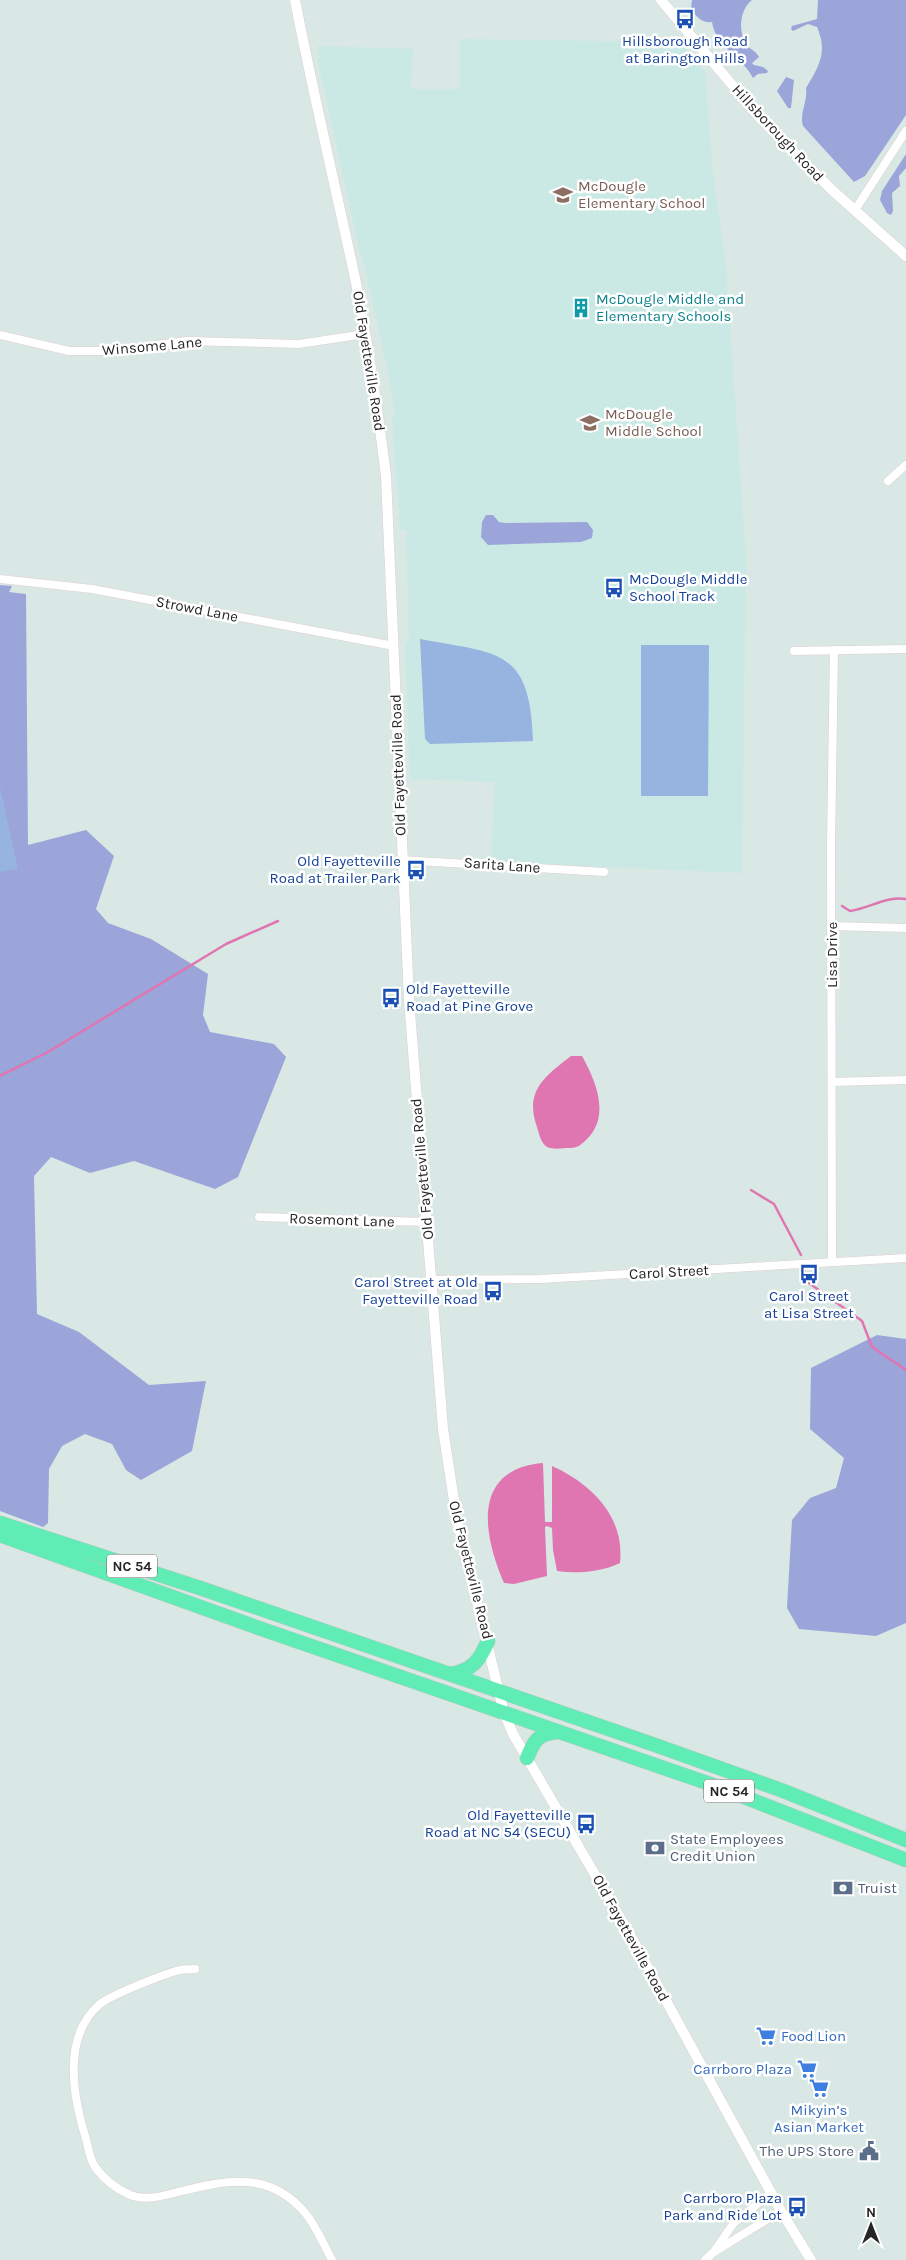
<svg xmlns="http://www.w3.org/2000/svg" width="906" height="2260" font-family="Karla,sans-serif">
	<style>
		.education { fill: #cae8e4 }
		.green { fill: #9ba5d9 }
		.pitch { fill: #97b4e0 }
		.water { fill: #e076b1 }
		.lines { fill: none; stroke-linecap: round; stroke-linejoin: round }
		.stream { stroke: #e076b1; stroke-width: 2.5 }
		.street-casing { stroke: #decfcf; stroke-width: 9 }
		.secondary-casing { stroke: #decfcf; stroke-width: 11 }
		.highway-casing { stroke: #c7c7c7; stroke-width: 15 }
		.street { stroke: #fff; stroke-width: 8 }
		.secondary { stroke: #fff; stroke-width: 10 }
		.highway { stroke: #60ecb5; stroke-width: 14 }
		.labels { text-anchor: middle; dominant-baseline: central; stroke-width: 5; stroke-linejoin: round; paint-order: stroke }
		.shield { fill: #fff; stroke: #676767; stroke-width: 1 }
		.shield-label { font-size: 14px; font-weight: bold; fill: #262626 }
		.transit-label { font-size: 15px; fill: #164399; stroke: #fff; text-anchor: end }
		.street-label { font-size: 15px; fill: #262626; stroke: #fff }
		.education-label { font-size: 15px; fill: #785e54; stroke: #fff; text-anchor: start }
		.culture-label { font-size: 15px; fill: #0d838f; stroke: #fff; text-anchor: start }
		.service-label { font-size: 15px; fill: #4e5e75; stroke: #fff; text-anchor: start }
		.shop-label { font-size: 15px; fill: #366cbe; stroke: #fff; text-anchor: start }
	</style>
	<rect width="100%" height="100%" fill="#d9e8e4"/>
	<!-- education -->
	<path class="education" d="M460,39L680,42L705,72L713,172L726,267L746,559L742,873L491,862L495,782L410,779L405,642H409L406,530H400L392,417L395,416L388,372L362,254L360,253L317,57H320L317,46L413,49L411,89H460Z"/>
	<!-- green -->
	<path class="green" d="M692,0H752C739,10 738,33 747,45C751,50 756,51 759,57L752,63L754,65L763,67L768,71L767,73L758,74L753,78C742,56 716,48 712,22C702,23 698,18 691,10Z
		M818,0H906V115L865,176L854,182L803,126C799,114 808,101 806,88C819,66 828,52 817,27L808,24L793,31L791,29L792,26L817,19Z
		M786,77L794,80L791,108H788L777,91Z
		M906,154V168L899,176L900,186L892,193L893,211L891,215L887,213L880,200L882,191Z
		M486,515H493L499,522L505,523L587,522L593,530L592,538L581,542L488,545L481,537L482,522Z
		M0,585L12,586L9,592L26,594L28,845L86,830L114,856L96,909L108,923L151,939L208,974L203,1015L210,1032L274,1044L286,1057L238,1177L215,1189L134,1161L90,1173L51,1157L34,1176L37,1314L79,1332L149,1385L206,1381L192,1451L141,1480L126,1470L112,1444L85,1434L62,1446L49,1469L48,1523L43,1527L0,1511Z
		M877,1335L906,1339V1623L876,1636L799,1629L787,1608L792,1520L810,1498L836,1488L844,1458L810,1429L811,1368Z"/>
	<!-- pitch -->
	<path class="pitch" d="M420,639C498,654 530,647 533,741L430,744L425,739Z
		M641,645H709L708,796H641Z
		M0,787L18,869L0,872Z"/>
	<!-- water -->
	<path class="water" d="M571,1056H582C596,1081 611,1117 586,1140C581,1145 577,1148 570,1148C564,1148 553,1150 547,1147C541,1143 539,1134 537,1127C524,1091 545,1076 571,1056Z
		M543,1463L545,1522H552V1466C592,1484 625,1517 620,1563C601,1572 578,1574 557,1571L553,1550L552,1528L547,1526L545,1527L547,1576L514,1584L504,1583C483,1535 471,1469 543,1463Z"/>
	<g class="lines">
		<!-- stream -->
		<path class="stream" d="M842,906L850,911C871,908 885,896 906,899
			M0,1076L48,1052L226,944L278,921
			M751,1190L774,1204L801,1255
			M804,1270L809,1283L862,1321L872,1347L906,1370"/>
		<defs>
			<path id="street" d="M855,210L906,131
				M0,335L69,351H114L186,341L299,344L365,334
				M888,481L906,465
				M0,579L92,589L394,646
				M794,651L906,649
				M401,860L604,872
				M831,926L906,928
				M832,1082L906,1080
				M259,1217L426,1222
				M832,1261L831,844L834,650
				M431,1280L540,1279L906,1258
				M195,1969C189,1969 182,1969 176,1971C160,1976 113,1994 100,2004C62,2036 73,2097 86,2139C88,2147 90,2160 95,2167C104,2179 116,2189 130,2195C146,2201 163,2196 178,2192C226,2180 270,2170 306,2214C317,2228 324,2245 332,2260
				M715,2250L733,2224L771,2193
				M705,2260L714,2252L781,2211"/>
			<path id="secondary" d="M295,0C313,93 335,185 355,278C368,344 378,410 386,476L409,1000L443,1429L457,1520L504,1713L513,1734L629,1933L781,2211L811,2260
				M661,0L759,117L832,190L906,256"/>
			<path id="highway" d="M0,1523L200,1588L655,1745L781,1790L906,1840
				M0,1535L256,1627L716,1786L906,1860
				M450,1674C472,1671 480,1660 488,1641
				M527,1758C534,1741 537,1734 557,1732"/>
		</defs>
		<!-- street casing -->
		<use href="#street" class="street-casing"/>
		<!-- secondary casing -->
		<use href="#secondary" class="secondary-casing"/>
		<!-- highway casing -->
		<use href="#highway" class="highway-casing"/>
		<!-- street -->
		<use href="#street" class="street"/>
		<!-- secondary -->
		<use href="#secondary" class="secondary"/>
		<!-- highway -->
		<use href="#highway" class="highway"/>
	</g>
	<!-- icons -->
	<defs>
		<symbol id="bus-bare" viewBox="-9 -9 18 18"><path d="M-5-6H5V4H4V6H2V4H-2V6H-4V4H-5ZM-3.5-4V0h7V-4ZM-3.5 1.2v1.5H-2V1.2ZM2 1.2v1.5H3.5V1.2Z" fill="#1a4fb4" stroke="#fff" stroke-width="2.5" paint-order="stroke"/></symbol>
		<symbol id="school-bare" viewBox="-9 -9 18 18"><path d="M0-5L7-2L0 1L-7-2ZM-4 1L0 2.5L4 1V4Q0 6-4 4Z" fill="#8d6e63" stroke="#fff" stroke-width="2.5" paint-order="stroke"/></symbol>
		<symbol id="building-bare" viewBox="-9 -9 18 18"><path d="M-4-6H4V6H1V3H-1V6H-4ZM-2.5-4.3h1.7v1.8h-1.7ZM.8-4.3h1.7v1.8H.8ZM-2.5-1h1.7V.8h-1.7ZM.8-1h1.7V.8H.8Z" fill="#0f9aa8" stroke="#fff" stroke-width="2.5" paint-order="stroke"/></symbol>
		<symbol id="bank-bare" viewBox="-9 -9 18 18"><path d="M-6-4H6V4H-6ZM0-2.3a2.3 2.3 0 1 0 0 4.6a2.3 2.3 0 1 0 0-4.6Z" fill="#5c6f8a" stroke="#fff" stroke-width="2.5" paint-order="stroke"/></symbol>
		<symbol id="supermarket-bare" viewBox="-9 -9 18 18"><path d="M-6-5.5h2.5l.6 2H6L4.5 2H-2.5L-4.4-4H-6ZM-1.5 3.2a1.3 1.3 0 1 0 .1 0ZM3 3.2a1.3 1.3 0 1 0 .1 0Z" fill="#3f7fe0" stroke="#fff" stroke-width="2.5" paint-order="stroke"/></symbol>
		<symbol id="civic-bare" viewBox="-9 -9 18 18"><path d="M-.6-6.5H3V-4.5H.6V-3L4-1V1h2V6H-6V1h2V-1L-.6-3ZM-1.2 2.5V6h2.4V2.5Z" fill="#5c6f8a" stroke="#fff" stroke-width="2.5" paint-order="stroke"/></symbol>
	</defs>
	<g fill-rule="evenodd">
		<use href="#bus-bare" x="671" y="5" width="28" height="28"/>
		<use href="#school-bare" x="549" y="181" width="28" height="28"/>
		<use href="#building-bare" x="567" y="294" width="28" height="28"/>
		<use href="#school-bare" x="576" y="409" width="28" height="28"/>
		<use href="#bus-bare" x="600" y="574" width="28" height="28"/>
		<use href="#bus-bare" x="402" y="856" width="28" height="28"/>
		<use href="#bus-bare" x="377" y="984" width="28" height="28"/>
		<use href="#bus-bare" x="795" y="1260" width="28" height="28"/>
		<use href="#bus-bare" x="479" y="1277" width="28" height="28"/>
		<use href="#bus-bare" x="572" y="1810" width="28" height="28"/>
		<use href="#bank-bare" x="641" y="1834" width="28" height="28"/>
		<use href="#bank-bare" x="829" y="1874" width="28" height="28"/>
		<use href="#supermarket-bare" x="752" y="2022" width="28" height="28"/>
		<use href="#supermarket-bare" x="793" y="2055" width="28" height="28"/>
		<use href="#supermarket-bare" x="805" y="2074" width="28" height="28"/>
		<use href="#civic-bare" x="855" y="2137" width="28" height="28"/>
		<use href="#bus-bare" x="783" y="2193" width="28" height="28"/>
	</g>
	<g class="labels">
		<!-- shield labels -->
		<g class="shield">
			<rect x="107" y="1554.5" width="50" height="23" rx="4"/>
			<rect x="704" y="1779.5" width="50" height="23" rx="4"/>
		</g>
		<g class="shield-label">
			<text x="132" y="1566">NC 54</text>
			<text x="729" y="1791">NC 54</text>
		</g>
		<!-- transit labels -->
		<g class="transit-label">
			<text x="685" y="41" text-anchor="middle">Hillsborough Road<tspan x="685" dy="17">at Barington Hills</tspan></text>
			<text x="629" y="579" text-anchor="start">McDougle Middle<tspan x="629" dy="17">School Track</tspan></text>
			<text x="401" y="861">Old Fayetteville<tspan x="401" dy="17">Road at Trailer Park</tspan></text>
			<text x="406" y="989" text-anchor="start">Old Fayetteville<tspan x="406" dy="17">Road at Pine Grove</tspan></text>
			<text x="478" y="1282">Carol Street at Old<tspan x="478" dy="17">Fayetteville Road</tspan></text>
			<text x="809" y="1296" text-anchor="middle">Carol Street<tspan x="809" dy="17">at Lisa Street</tspan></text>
			<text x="571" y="1815">Old Fayetteville<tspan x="571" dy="17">Road at NC 54 (SECU)</tspan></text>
			<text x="782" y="2198">Carrboro Plaza<tspan x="782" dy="17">Park and Ride Lot</tspan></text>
		</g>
		<!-- street labels -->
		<g class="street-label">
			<text transform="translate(778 133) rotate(47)">Hillsborough Road</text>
			<text transform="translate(152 346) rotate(-5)">Winsome Lane</text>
			<text transform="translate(369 361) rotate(81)">Old Fayetteville Road</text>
			<text transform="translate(197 609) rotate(11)">Strowd Lane</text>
			<text transform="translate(398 765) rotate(-92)">Old Fayetteville Road</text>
			<text transform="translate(502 865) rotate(4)">Sarita Lane</text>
			<text transform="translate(832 955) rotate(-90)">Lisa Drive</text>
			<text transform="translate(422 1169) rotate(-95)">Old Fayetteville Road</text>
			<text transform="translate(342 1220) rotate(2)">Rosemont Lane</text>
			<text transform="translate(669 1272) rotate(-3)">Carol Street</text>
			<text transform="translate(471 1570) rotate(76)">Old Fayetteville Road</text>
			<text transform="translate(631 1938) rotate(61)">Old Fayetteville Road</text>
		</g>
		<!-- education labels -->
		<g class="education-label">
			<text x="578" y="186">McDougle<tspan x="578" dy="17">Elementary School</tspan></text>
			<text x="605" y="414">McDougle<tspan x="605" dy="17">Middle School</tspan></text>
		</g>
		<!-- culture labels -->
		<g class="culture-label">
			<text x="596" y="299">McDougle Middle and<tspan x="596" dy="17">Elementary Schools</tspan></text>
		</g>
		<!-- service labels -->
		<g class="service-label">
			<text x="670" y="1839">State Employees<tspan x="670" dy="17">Credit Union</tspan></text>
			<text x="858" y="1888">Truist</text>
			<text x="854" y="2151" text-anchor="end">The UPS Store</text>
		</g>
		<!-- shop labels -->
		<g class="shop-label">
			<text x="781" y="2036">Food Lion</text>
			<text x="792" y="2069" text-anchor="end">Carrboro Plaza</text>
			<text x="819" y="2110" text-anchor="middle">Mikyin’s<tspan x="819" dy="17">Asian Market</tspan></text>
		</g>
	</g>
	<!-- north arrow -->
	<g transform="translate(871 2225)" stroke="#ffffff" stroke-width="4" paint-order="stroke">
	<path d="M0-4L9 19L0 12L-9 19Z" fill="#262626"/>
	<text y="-8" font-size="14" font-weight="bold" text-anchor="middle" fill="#262626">N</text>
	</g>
</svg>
